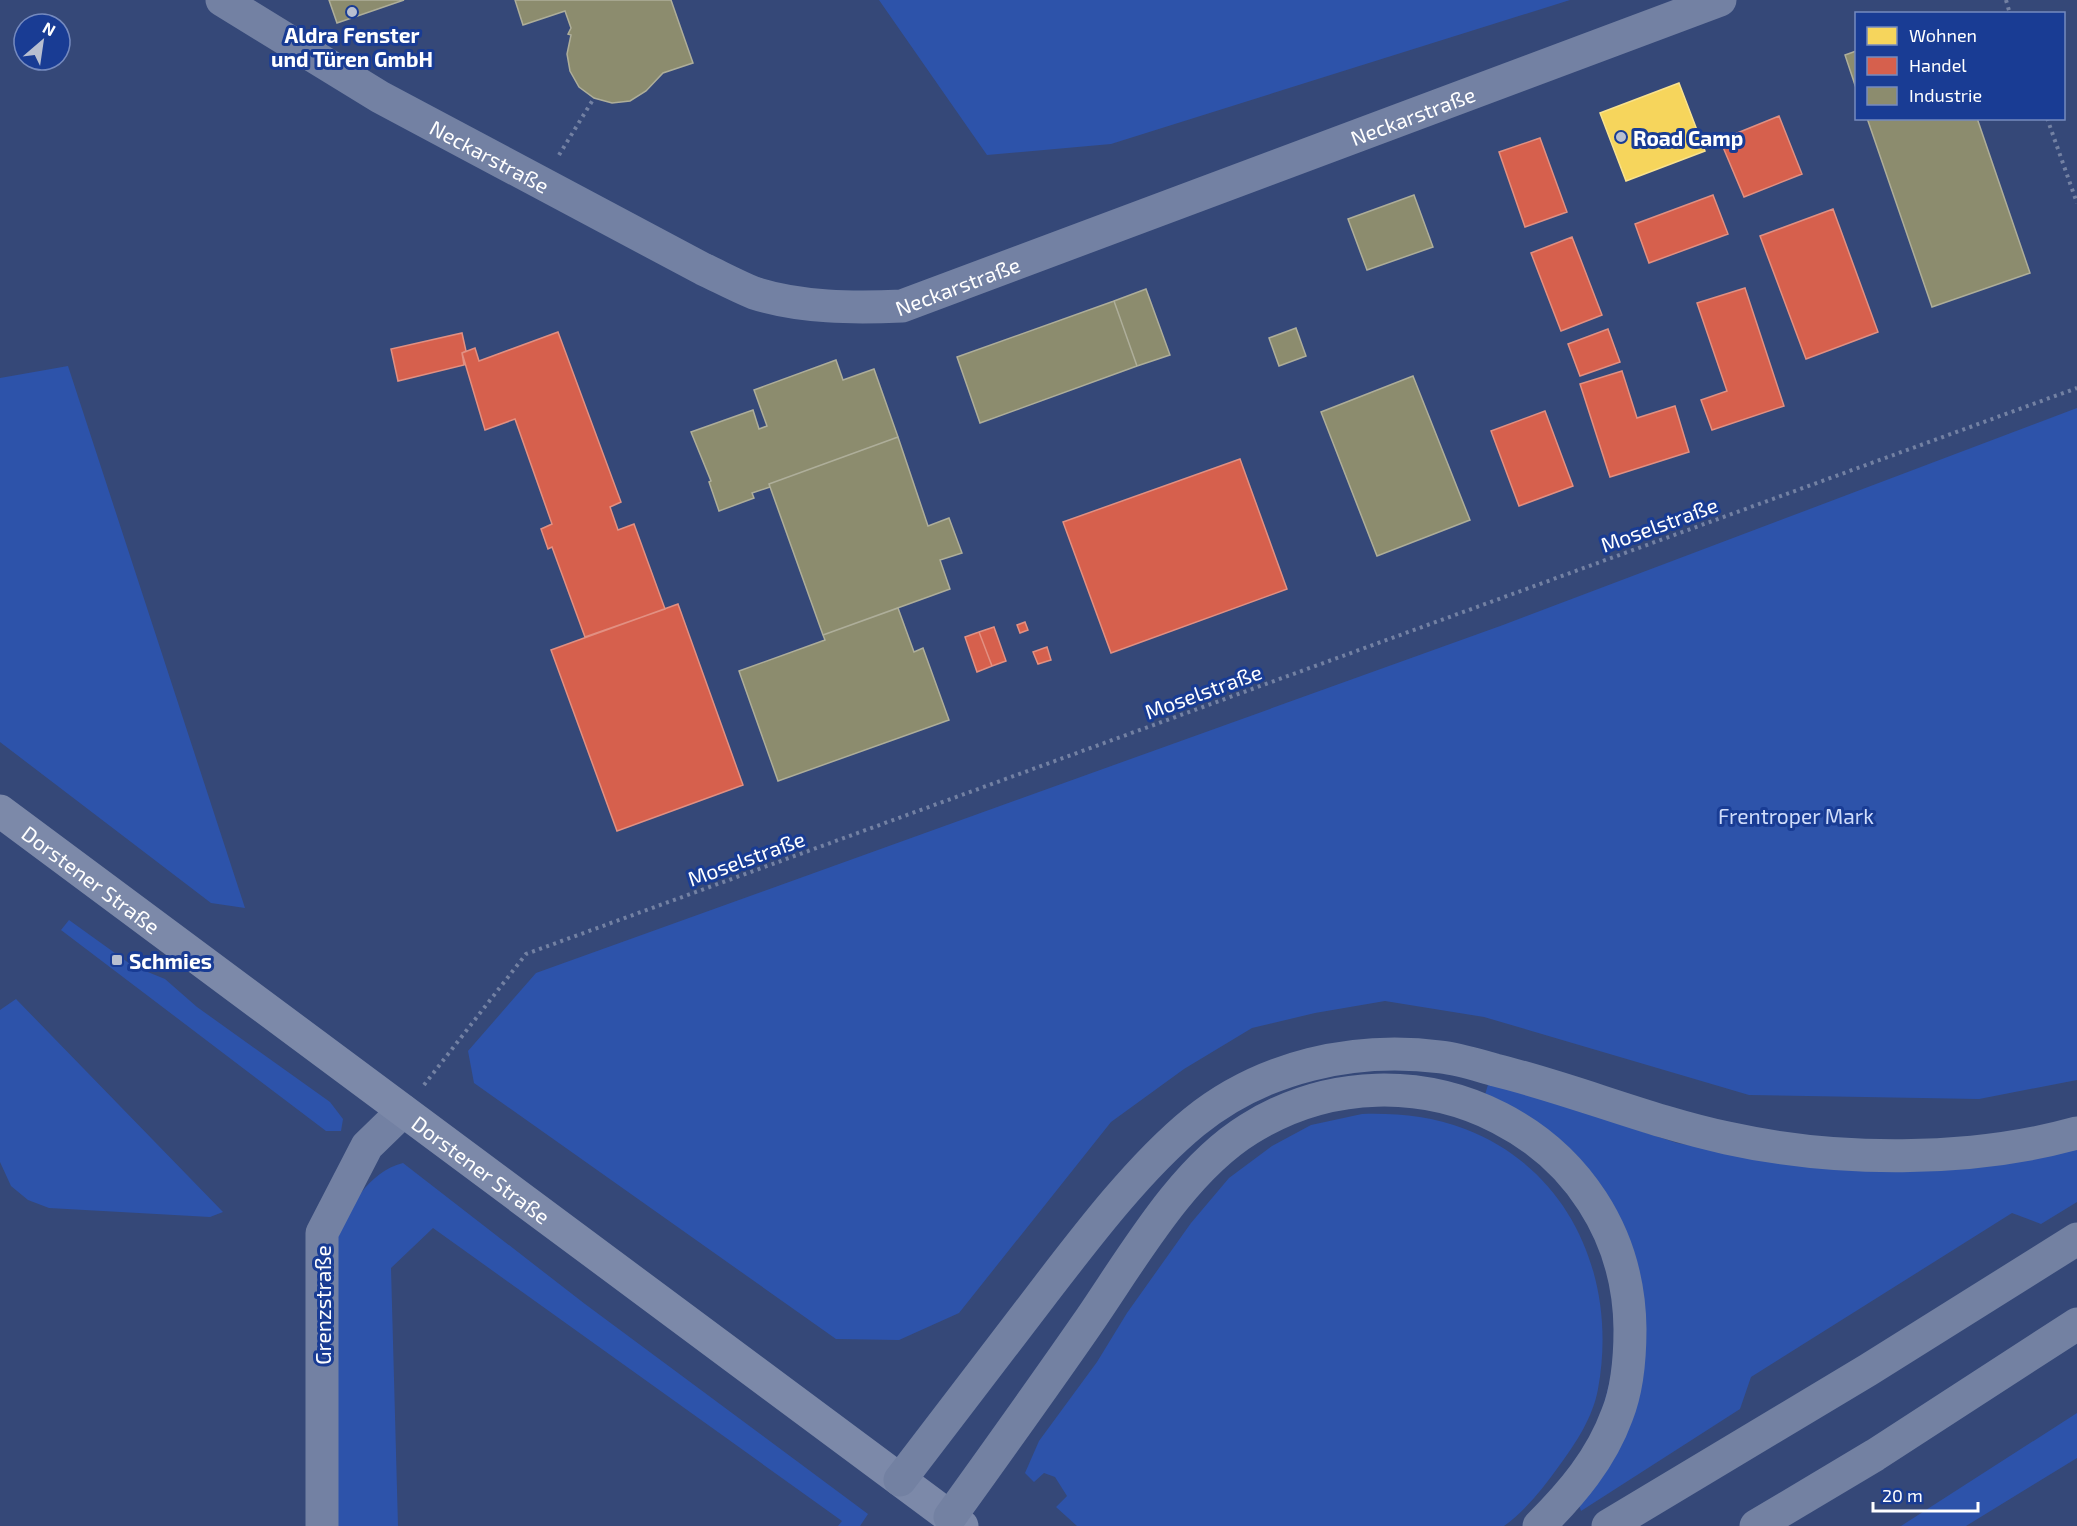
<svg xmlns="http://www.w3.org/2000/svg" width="2077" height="1526" font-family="'Exo 2',sans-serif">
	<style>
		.green { fill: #2d53aa }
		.homes { fill: #f6d55c; stroke: #f9e28d; stroke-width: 1.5 }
		.shops { fill: #d6604d; stroke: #e29082; stroke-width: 1.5 }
		.industry { fill: #8c8c6e; stroke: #aeae9a; stroke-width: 1.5 }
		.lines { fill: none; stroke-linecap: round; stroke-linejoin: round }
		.path { stroke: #7381a3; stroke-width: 4; stroke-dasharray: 3 4.5; stroke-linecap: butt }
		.street { stroke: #7381a3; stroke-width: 33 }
		.primary { stroke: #7c89a9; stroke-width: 33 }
		.highway { stroke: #7381a2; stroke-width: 33 }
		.poi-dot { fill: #b8bfd0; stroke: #193c94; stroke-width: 2 }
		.labels { text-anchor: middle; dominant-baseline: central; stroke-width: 6; stroke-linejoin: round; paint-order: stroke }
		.poi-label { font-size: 21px; font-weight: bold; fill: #fff; stroke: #193c94; text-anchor: start }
		.street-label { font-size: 21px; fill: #fff; stroke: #193c94 }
		.park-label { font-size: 21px; fill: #d0ddfb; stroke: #193c94 }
	</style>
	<rect width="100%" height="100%" fill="#354878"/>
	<!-- green -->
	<path class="green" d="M879,0H1570L1111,144L987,155Z
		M68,366L245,908L211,903L0,742V378Z
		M2077,408V1080L1979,1099L1749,1095L1484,1017L1385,1001L1315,1013L1252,1028L1184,1069L1111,1122L959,1313L899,1340L836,1339L474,1083L468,1051L536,973L1503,625Z
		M69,920L133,966L165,979L197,1007L330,1102L343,1119L341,1131H326L61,930Z
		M16,999L223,1212L210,1217L49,1208L28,1200L11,1186L0,1162V1010Z
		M1489,1081L1677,1143L1791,1163L2077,1145V1202L2041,1224L2012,1213L1751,1377L1740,1409L1581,1511L1579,1505L1636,1276L1522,1116L1485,1095Z
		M1362,1114C1397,1113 1431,1116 1465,1129C1572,1170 1618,1281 1598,1389C1593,1417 1576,1443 1559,1466C1544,1487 1526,1510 1504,1526H1077L1056,1507L1067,1496L1055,1477L1044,1473L1034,1482L1025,1473L1039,1441L1097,1362L1127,1313L1191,1223L1229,1178L1272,1146L1311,1125Z
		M403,1163L585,1304L868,1514L860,1526H838L842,1521L433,1228L391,1268L398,1526H332L336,1241C347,1209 368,1172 403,1163Z
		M2077,1413V1458L1966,1526H1901Z"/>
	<!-- homes -->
	<path class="homes" d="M1679,83L1705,151L1626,181L1600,113Z"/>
	<!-- shops -->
	<path class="shops" d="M1779,116L1802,174L1744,197L1720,140Z
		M1540,138L1567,212L1525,227L1499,152Z
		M1713,195L1728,234L1649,263L1635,224Z
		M1833,209L1878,332L1806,359L1760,236Z
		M1572,237L1602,315L1561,331L1531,253Z
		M1745,288L1784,406L1712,430L1701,400L1727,391L1697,303Z
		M1608,329L1620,362L1580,376L1568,344Z
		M558,332L621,502L610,507L618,530L634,524L665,609L585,637L552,547L548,549L541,529L552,524L515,419L485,430L462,353L475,348L479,361Z
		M462,333L466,351L462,353L464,365L398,381L391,349Z
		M1622,371L1637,418L1675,406L1689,452L1610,477L1580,384Z
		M1545,411L1573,486L1519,506L1491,431Z
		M1240,459L1287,589L1111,653L1063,522Z
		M678,604L743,785L617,831L551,650Z
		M1025,622L1028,630L1020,633L1017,625Z
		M994,627L1006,661L992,666L979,632Z
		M979,632L992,666L977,672L965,637Z
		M1047,647L1051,660L1038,664L1033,652Z"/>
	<!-- industry -->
	<path class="industry" d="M329,0H404L337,23Z
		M515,0H671L693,63L663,73L646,91L630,101L612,103L594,98L579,87L570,71L567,54L571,35L568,34L571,28L565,11L523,25Z
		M1856,51V88L1845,55Z
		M1867,118H1977L2030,273L1932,307Z
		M1414,195L1433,247L1367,270L1348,219Z
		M1146,289L1170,355L1137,366L1114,301Z
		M1114,301L1137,366L980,423L957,357Z
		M1296,328L1306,356L1279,366L1269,338Z
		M836,360L843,380L874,369L898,437L769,484L770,487L752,493L754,498L719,511L709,482L711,481L691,432L753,410L759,429L767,426L754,390Z
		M1413,376L1470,520L1377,556L1321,412Z
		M898,437L928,526L949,518L962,553L940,560L950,589L823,635L769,484Z
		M898,608L914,652L923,648L949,720L778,781L739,671L825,640L823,635Z"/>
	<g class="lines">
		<!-- path -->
		<path class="path" d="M2006,0L2010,14
			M2047,118L2077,203
			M559,155L594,98
			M424,1085L526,954L2077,388"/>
		<!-- street -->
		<g class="street">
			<path id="s1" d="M222,0L380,97L703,269C720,277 737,286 754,293C800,308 854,308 902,306L1720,0"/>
			<path d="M322,1526V1233L367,1146L403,1111"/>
		</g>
		<!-- primary -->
		<path class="primary" id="s2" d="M0,811L962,1526"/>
		<!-- highway -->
		<path class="highway" d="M900,1480C948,1418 995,1355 1043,1293C1086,1237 1139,1167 1194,1122C1263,1066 1354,1046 1441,1057C1459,1059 1477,1065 1495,1070C1573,1089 1648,1121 1727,1138C1836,1162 1969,1163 2077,1133
			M950,1517C996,1453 1042,1389 1087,1324C1132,1259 1181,1171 1249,1129C1411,1028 1628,1134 1630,1329C1630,1358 1628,1388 1617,1415C1601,1459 1572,1493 1539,1526
			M1608,1526L1868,1370L2077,1239
			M1756,1526L1875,1455L2077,1324"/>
	</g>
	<!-- markers -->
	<g class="poi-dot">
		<circle cx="352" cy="12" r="6"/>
		<circle cx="1621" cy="137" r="6"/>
		<rect x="111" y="954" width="12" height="12" rx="3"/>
	</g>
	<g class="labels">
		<!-- poi labels -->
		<g class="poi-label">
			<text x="352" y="34" text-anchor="middle">Aldra Fenster<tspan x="352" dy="24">und Türen GmbH</tspan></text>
			<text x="1633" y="137">Road Camp</text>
			<text x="129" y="960">Schmies</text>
		</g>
		<!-- street labels -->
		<g class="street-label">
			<text stroke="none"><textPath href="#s1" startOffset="1302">Neckarstraße</textPath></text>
			<text stroke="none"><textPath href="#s1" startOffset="310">Neckarstraße</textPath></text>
			<text stroke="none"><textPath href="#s1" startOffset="816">Neckarstraße</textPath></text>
			<text transform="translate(1659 524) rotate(-20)">Moselstraße</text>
			<text transform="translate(1203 691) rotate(-20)">Moselstraße</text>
			<text transform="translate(746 858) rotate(-20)">Moselstraße</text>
			<text stroke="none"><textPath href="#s2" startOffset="114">Dorstener Straße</textPath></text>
			<text stroke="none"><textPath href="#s2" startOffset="600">Dorstener Straße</textPath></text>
			<text transform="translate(322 1305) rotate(-90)">Grenzstraße</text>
		</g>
		<!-- park labels -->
		<g class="park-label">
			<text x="1796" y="815">Frentroper Mark</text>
		</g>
	</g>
	<!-- legend -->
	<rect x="1855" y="12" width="210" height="108" fill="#193c94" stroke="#758abf" stroke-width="1.5"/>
	<rect x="1867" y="27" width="30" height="18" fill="#f6d55c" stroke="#758abf" stroke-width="1.5"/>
	<text x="1909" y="42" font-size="18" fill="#ffffff">Wohnen</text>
	<rect x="1867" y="57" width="30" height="18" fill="#d6604d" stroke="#758abf" stroke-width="1.5"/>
	<text x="1909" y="72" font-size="18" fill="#ffffff">Handel</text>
	<rect x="1867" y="87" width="30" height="18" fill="#8c8c6e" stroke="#758abf" stroke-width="1.5"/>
	<text x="1909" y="102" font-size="18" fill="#ffffff">Industrie</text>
	<!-- north arrow -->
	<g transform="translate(42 42) rotate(29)"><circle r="28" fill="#193c94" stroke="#758abf" stroke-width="1.5"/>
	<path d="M0-4.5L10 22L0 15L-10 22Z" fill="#b8bfd0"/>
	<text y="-9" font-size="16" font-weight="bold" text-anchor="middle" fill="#ffffff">N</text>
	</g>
	<!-- scale -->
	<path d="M1873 1502v9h105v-9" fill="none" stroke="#ffffff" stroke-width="3"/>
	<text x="1882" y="1502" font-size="18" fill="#ffffff" stroke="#193c94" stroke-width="4.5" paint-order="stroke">20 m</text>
</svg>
